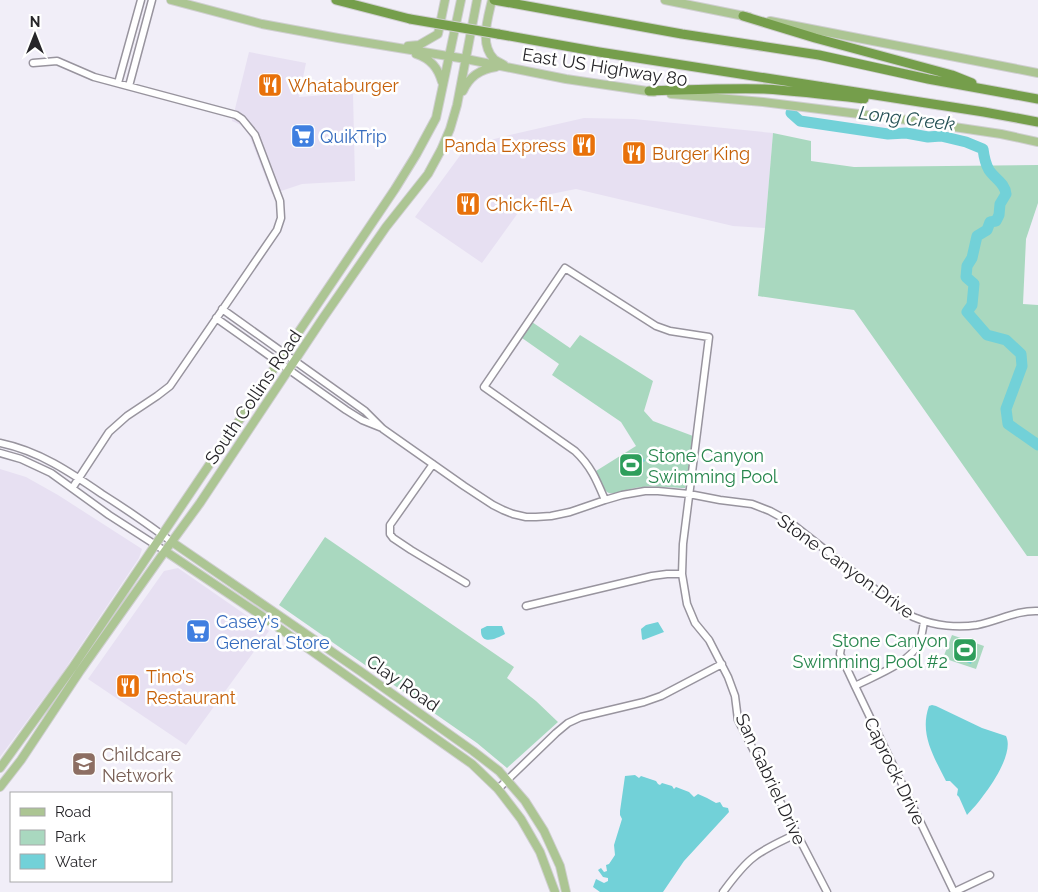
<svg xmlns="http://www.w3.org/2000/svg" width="1038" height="892" font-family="Raleway,sans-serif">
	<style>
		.built { fill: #e7e0f2 }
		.green { fill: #a9d8bf }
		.water { fill: #72d1d8 }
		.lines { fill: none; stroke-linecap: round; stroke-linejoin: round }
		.river { stroke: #72d1d8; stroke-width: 11 }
		.minor-casing { stroke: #98949e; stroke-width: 9 }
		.major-casing { stroke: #cfcfd0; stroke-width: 10 }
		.highway-casing { stroke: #cfcfd0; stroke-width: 11 }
		.minor { stroke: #fff; stroke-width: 6 }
		.major { stroke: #acc593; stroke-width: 8 }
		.highway { stroke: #759e4b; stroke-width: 9 }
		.highway-bridge-casing { stroke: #cfcfd0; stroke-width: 11; stroke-linecap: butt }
		.highway-bridge { stroke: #759e4b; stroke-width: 9 }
		.labels { text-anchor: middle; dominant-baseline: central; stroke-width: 5; stroke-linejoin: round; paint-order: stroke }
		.street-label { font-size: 18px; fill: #262529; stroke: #fff }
		.food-label { font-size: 18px; fill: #c56008; stroke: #fff; text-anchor: start }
		.shop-label { font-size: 18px; fill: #366cbe; stroke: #fff; text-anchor: start }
		.leisure-label { font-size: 18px; fill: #27864d; stroke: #fff; text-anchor: start }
		.education-label { font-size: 18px; fill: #785e54; stroke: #fff; text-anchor: start }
		.water-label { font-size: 19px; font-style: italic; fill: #285357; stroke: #fff }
	</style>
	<rect width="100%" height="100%" fill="#f1eef8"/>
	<!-- built -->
	<path class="built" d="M249,52L306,63L299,97L353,93L355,181L302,184L272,194L249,135L241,125L232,121Z
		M584,118L634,119L773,133L765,228L733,226L576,189L541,196L523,206L482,263L415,217L467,146L514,134Z
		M0,469L26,477L58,495L142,549L139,558L61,675L0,757Z
		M178,568L269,631L186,745L88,679L164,571Z"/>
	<!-- green -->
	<path class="green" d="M773,133L811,141V161L854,167L1038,165V203L1026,239L1023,304L1038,305V556H1027L854,310L758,296L765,228Z
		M532,322L570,348L580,335L653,381L644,411L653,421L693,436L687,483L685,488H682C665,487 648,485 630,489C625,490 611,496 607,492C603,489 598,476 596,471L636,446L621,422L552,375L559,364L522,338Z
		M325,537L514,667L507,678L536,701L558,722L507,768L477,743L279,605Z
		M952,635L984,646L976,669L943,658Z"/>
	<!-- water -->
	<path class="water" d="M640,453L645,461L631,469L626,462V460L628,458L631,459Z
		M658,622L664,632L643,640L642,639L641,629L646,625Z
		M487,626H502L505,634C496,639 480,646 481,629Z
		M969,646L976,648L971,664L964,661Z
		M932,705L936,706L982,728L1006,736C1016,756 981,801 967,815L959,797L957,795L958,789L950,781H946C934,757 919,734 929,706Z
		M635,775L639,778L641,776L656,781L658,784L660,785L662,783L672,786L674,789L676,787L689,792L694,797L698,794L707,798L716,803L720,802L723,807L728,808L729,812L684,861L663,892H600L593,887L596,879L604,883L608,881V878L603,877L598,870L601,868L604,872L607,871L606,865L609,864L615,855L614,845L622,819L620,815V811L625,776Z"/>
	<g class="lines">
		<!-- river -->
		<path class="river" d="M791,113L800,121L888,134L906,133L928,137L941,136L966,142L983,149C984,157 985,163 989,170C995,179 1005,183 1006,194L1000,204L999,215L996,221L990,222L987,230L977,236L972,258L967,266L966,277L974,284L972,305L967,312L987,335L1006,340L1021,354L1022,366L1006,409L1008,424L1038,445"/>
		<defs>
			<path id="minor" d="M33,63L57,61L94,77L236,115L242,119L255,135L280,201L281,218L277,230L170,386L157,396L127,416L109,432L73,487
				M118,83L141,0
				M129,86L152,0
				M222,309L365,411L383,429L464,486L493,505L503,510L513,514L526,517H536L551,516L570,512L605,500L622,495L645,491H658L689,494L720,500L752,504L770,511L790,522L899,608C905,612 910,616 916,618C935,626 958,628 977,625C998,621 1017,610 1038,611
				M216,318L346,410L362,420L382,428
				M0,443C39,451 70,472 102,494C126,509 149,525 172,542
				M0,453L21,459L51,473L109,515L165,551
				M433,464L390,525V534L393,538L411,550L466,583
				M605,500C597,481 591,466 575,451L484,387L565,268L656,326L670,331L709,337L683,544L682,574L687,604L695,623L709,640L728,677L735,696L738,720L827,892
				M526,606L652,576L667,574H682
				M841,648L840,654L855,686L954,892
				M855,686C874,676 910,663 919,643C922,636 923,629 924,621
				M498,789L556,733L568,723L581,717L644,702L661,696L722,664
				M723,892C732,880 742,866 754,857C767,847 782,841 796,834
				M954,892L990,875"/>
			<path id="major" d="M171,0L262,24L338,38L466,59L566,79L654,92
				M492,0C488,18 479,44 494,59C496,61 501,63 504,65
				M665,0L749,17
				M770,21L1038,73
				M408,46L419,45L438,34L445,0
				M416,54C431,59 438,68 442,82
				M463,91C469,77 481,69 496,67
				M671,94L763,102L907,120L1001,134L1038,142
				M172,542L360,671L473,751L499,771L525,801L544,831L560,866L566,892
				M165,551L262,616L472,764L498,789L521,819L540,852L555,892
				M0,768L73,667L395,189L416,155L436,118L461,0
				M0,787L21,760L80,671L165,551L200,503L323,318L386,227L428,174L441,150L450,129L457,105L477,0"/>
			<path id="highway" d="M336,0L410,19
				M494,0L682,34L819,55L928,79L1038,99
				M743,16L815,38L952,75L972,83
				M498,34L599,52L984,112L1038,122
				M649,91C688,90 726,88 764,89C797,91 831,95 864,99"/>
		</defs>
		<!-- minor casing -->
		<use href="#minor" class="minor-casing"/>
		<!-- major casing -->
		<use href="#major" class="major-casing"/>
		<!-- highway casing -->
		<use href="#highway" class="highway-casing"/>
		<!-- minor -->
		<use href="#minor" class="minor"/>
		<!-- major -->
		<use href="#major" class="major"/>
		<!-- highway -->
		<use href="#highway" class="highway"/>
		<defs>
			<path id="highway-bridge" d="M410,19L498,34"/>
		</defs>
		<!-- highway-bridge casing -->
		<use href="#highway-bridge" class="highway-bridge-casing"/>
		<!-- highway-bridge -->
		<use href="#highway-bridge" class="highway-bridge"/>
	</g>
	<!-- icons -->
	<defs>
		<symbol id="restaurant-square" viewBox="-11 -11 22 22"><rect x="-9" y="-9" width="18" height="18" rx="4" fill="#e8710a" stroke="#fff"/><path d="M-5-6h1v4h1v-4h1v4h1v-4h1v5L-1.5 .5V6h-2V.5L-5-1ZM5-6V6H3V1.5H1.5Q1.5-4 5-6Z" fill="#fff"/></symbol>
		<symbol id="supermarket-square" viewBox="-11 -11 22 22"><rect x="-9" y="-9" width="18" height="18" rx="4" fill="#3f7fe0" stroke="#fff"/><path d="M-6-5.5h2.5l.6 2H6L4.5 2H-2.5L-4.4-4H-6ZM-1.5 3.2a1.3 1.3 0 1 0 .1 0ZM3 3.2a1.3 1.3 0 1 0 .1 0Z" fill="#fff"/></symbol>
		<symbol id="stadium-square" viewBox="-11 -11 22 22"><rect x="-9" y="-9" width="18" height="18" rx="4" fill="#2e9e5b" stroke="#fff"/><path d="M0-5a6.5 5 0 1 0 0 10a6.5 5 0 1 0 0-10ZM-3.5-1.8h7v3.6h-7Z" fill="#fff"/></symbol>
		<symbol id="school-square" viewBox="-11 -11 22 22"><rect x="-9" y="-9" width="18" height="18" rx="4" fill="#8d6e63" stroke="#fff"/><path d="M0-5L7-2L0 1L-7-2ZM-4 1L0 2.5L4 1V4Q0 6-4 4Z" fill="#fff"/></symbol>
	</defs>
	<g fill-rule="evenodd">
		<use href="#restaurant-square" x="256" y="71" width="28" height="28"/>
		<use href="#supermarket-square" x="289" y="122" width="28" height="28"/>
		<use href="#restaurant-square" x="570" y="131" width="28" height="28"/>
		<use href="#restaurant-square" x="620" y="139" width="28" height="28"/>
		<use href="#restaurant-square" x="454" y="190" width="28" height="28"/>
		<use href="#stadium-square" x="617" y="451" width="28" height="28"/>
		<use href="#supermarket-square" x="184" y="617" width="28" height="28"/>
		<use href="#stadium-square" x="951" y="636" width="28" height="28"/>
		<use href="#restaurant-square" x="114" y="672" width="28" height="28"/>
		<use href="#school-square" x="70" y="750" width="28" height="28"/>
	</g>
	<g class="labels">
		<!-- street labels -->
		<g class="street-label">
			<text transform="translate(605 67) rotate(9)">East US Highway 80</text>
			<text transform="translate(253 397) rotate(-56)">South Collins Road</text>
			<text transform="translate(846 566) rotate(36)">Stone Canyon Drive</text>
			<text transform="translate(403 683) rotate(35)">Clay Road</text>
			<text transform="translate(895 771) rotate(64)">Caprock Drive</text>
			<text transform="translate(771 779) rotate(65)">San Gabriel Drive</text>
		</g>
		<!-- food labels -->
		<g class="food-label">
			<text x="288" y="85">Whataburger</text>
			<text x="566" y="145" text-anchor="end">Panda Express</text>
			<text x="652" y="153">Burger King</text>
			<text x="486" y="204">Chick-fil-A</text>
			<text x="146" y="676">Tino's<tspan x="146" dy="21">Restaurant</tspan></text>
		</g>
		<!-- shop labels -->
		<g class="shop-label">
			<text x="320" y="136">QuikTrip</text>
			<text x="216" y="621">Casey's<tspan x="216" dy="21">General Store</tspan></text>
		</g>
		<!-- leisure labels -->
		<g class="leisure-label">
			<text x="648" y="455">Stone Canyon<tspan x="648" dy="21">Swimming Pool</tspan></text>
			<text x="948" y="640" text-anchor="end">Stone Canyon<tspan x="948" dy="21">Swimming Pool #2</tspan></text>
		</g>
		<!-- education labels -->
		<g class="education-label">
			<text x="102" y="754">Childcare<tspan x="102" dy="21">Network</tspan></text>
		</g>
		<!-- water labels -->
		<g class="water-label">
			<text transform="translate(907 118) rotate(7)">Long Creek</text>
		</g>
	</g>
	<!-- legend -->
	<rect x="10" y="792" width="162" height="90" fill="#ffffff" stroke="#a8a8a9"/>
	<rect x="20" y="808" width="25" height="8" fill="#acc593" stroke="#a8a8a9"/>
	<text x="55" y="817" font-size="15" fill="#262529">Road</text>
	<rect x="20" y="830" width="25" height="15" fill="#a9d8bf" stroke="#a8a8a9"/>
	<text x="55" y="842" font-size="15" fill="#262529">Park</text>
	<rect x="20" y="854" width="25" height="15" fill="#72d1d8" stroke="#a8a8a9"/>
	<text x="55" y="867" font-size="15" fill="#262529">Water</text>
	<!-- north arrow -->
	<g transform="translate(35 35)" stroke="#ffffff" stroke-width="4" paint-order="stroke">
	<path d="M0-4L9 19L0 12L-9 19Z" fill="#262529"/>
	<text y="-8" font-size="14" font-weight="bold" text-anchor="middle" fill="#262529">N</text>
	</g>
</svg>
